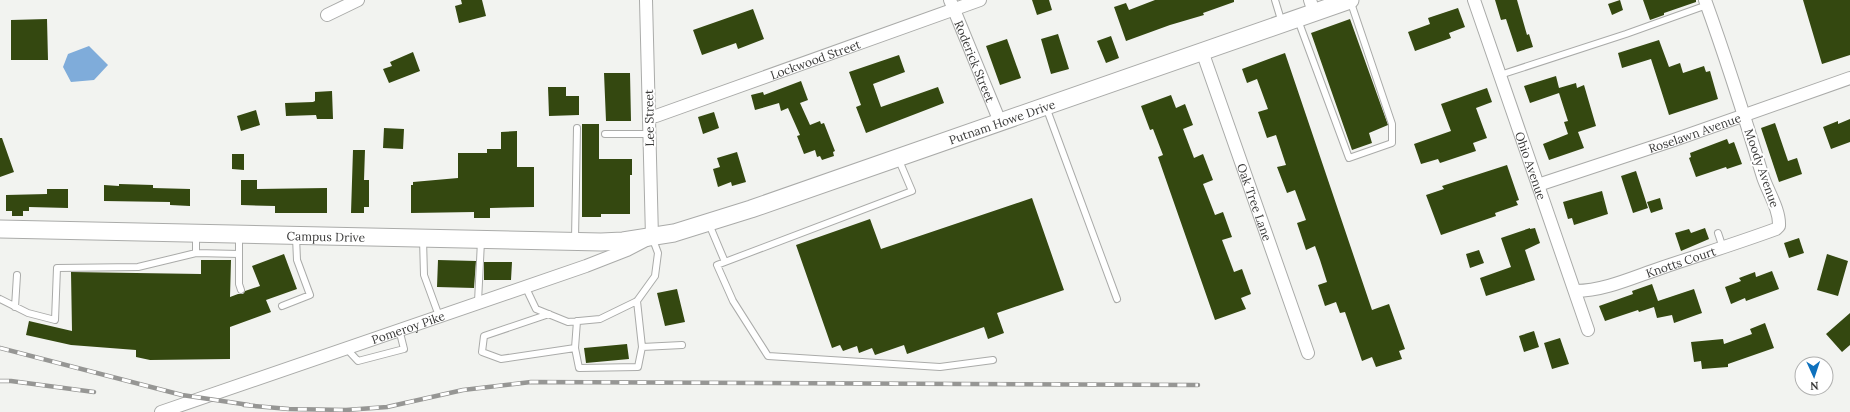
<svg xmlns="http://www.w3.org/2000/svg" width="1850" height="412" font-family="Lora,serif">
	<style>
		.water { fill: #7facda }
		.building { fill: #344810 }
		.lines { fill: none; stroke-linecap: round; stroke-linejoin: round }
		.lane-casing { stroke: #aaaba9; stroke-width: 8 }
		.street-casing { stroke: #aaaba9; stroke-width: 14 }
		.secondary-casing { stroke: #aaaba9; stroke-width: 19 }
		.lane { stroke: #fff; stroke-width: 6 }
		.street { stroke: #fff; stroke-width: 12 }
		.secondary { stroke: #fff; stroke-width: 17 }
		.rail-casing { stroke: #969694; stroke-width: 4.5 }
		.rail { stroke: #fff; stroke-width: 3; stroke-dasharray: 9; stroke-linecap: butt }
		.labels { text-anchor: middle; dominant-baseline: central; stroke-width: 4; stroke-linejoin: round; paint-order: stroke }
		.street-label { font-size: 12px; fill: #393938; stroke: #fff }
	</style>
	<rect width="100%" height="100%" fill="#f2f3f0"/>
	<!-- water -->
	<path class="water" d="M89,46L108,65L94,80L71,82L63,67L68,54Z"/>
	<!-- building -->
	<path class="building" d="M461,0H482L486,16L459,23L455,6L462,4Z
		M1032,0H1049L1052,10L1037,15Z
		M1155,0H1234V2L1203,13L1204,15L1170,25L1126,41L1114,7L1126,3L1129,10Z
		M1495,0H1517L1527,35L1529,34L1533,47L1517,52L1506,19L1501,20Z
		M1620,0L1623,10L1612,15L1608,4Z
		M1643,0H1696V2L1664,13V15L1650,20Z
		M1803,0H1850V55L1822,64Z
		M1458,8L1465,27L1449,33L1451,38L1415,51L1408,32L1430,24L1428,18Z
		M753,9L764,39L738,49L736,43L702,55L693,30Z
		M47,19L48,60H11V20Z
		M1350,19L1388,125L1369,133L1372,143L1352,150L1311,33Z
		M1058,34L1069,69L1051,74L1041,39Z
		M1111,36L1119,58L1106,63L1097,41Z
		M1007,39L1021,78L1000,85L986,46Z
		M1659,40L1669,67L1680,63L1683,73L1704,66L1706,72L1710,71L1718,99L1669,115L1651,59L1622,68L1618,53Z
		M413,52L420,71L389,83L383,69L392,66L390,62Z
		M1285,53L1372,310L1389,304L1405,349L1399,351L1402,359L1376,367L1372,357L1362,361L1345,312L1340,313L1336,302L1325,306L1318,285L1327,282L1320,260L1315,246L1306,250L1297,223L1306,220L1295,190L1287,193L1277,167L1286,165L1276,135L1267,138L1258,112L1268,109L1257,79L1247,83L1242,69Z
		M899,55L905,72L873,84L881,107L938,87L944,103L866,133L856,107L861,105L849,72Z
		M604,73H630L631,121H606Z
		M1556,76L1559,88L1576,83L1577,88L1584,85L1596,126L1578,132L1584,148L1549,160L1543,144L1568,134L1564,122L1568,121L1559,93L1530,103L1524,86Z
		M801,81L808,100L800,103L810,125L820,121L821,124L824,123L835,151L833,152L834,156L822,160L820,156L817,157L815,150L804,154L797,136L800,135L788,108L781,111L779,103L755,110L751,95L763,92L764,95Z
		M548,87H566V96H579V115L549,116Z
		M1487,88L1492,102L1476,108L1487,138L1473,143L1476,151L1440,163L1438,159L1421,164L1414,144L1451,131L1441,104Z
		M332,91L333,119H317L316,115L286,116L285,103L313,102L315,101V92Z
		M1171,95L1176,108L1185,104L1193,125L1183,129L1194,158L1203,154L1213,180L1203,184L1215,215L1223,212L1232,237L1222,240L1234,272L1242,269L1251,294L1241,298L1246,309L1215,320L1158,157L1163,155L1153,129L1150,130L1141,106Z
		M256,110L260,125L241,131L237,116Z
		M714,112L719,128L703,134L698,117Z
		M1850,119V142L1831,149L1823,127L1838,121V124Z
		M1775,123L1788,161L1797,158L1802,174L1779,182L1761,128Z
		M582,124H599V159H632V175H630V214H601V217H582Z
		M384,128L404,129L403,149L383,148Z
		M517,131V167H534V207L490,208V218H474V212L411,213V185H413V182L458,178V153H487V149H501V132Z
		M0,138H2L14,172L0,177Z
		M1727,139L1729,144L1734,142L1742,164L1727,169L1726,167L1696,177L1689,158L1691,157L1690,153Z
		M353,150H365L364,180H369V207H364V213H351Z
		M737,152L746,182L732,186L731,182L718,187L713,169L720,167L717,158Z
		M232,154H244V170L232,169Z
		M1507,165L1519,200L1516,201L1518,205L1495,213L1496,216L1441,235L1426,195L1444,189L1442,186Z
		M1636,171L1648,208L1633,213L1621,176Z
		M241,180H257V189L327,188V213H275V206L241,205Z
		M119,184L153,185V188L190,189V206L170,205V202L104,201V185L119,186Z
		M47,189H68V208L29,207V211H23V216H12V211H6V195L47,194Z
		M1602,191L1608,214L1574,225L1572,218L1568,219L1563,202Z
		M1032,198L1064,290L997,313L1004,333L988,339L984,327L907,354L904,345L875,355L872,348L859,353L857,346L843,351L840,345L832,348L796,245L870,219L881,249Z
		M1660,198L1663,209L1651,213L1647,202Z
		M1530,228V229L1535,228L1540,243L1525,250L1535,280L1486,296L1480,278L1511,267L1501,238Z
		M1705,228L1709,239L1681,251L1675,233L1689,229L1691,233Z
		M1799,238L1804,253L1789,258L1784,243Z
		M1479,250L1484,263L1470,268L1466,254Z
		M284,254L297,289L266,300L271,312L230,327V359L150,360L136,357V350L71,345L26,335L29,321L72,331L71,272L201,274V260H231L230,297L238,294H243L245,291L260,286L252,266Z
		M1827,254L1848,261L1838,296L1817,290Z
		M438,260L476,261L474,288L437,287Z
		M484,262H512L511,280H484Z
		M1772,271L1779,289L1746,301L1745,298L1731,304L1725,287L1741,281L1739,278L1755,272L1756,277Z
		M1652,284L1658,301L1694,289L1702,313L1674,323L1672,315L1657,318L1654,307L1639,312L1638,310L1605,321L1599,306L1633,294L1632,291Z
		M677,289L685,322L665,326L657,293Z
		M1850,313V345L1842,352L1826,334Z
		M1765,323L1774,348L1728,364V367L1702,369L1701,361L1694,362L1691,342L1723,339L1724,344L1752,334L1750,329Z
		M1534,331L1539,347L1524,352L1519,336Z
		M1560,338L1569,364L1552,369L1544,343Z
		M627,344L629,359L586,363L584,348Z"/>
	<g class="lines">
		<defs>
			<path id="lane" d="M1275,0L1282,23
				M1298,20L1349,158L1392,143V124L1350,0
				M1500,75L1626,34L1707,5
				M1046,107L1117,299
				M605,134H650
				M898,158L912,191L717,265L733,301L768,356L940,367L993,360
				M709,224L725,262
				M1718,233L1723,248
				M239,235V284L241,290
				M423,239L424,275L439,316
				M575,239L577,128
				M196,253V235
				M525,286L536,309L568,322L600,319L637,301L655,276L658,253L652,237
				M0,299L28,313L55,320L57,268L138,267L196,253L239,254
				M637,301L642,347L682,345
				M478,302L481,241
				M282,306L310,295L297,260L296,237
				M15,307L17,275
				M549,314L484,336L482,352L501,359L575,348L577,321
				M346,348L358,361L404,349L399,329
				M575,348L579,368L638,367L642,347"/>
			<g id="street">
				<path id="s1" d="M950,0L1000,122"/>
				<path d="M1310,0L1314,12"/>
				<path id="s2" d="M1474,0L1588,330"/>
				<path d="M327,15L358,0"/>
				<path id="s3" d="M1202,51L1308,353"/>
				<path id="s4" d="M649,116H656L980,0"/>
				<path id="s5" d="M1538,185L1674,140L1850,78"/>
				<path id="s6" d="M1576,291C1604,291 1634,277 1661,268C1699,255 1738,243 1776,229L1779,226C1780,210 1768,192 1763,177C1745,118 1726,58 1705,0"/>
				<path id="s7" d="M161,412L586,266L627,250L652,237L646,0"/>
			</g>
			<g id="secondary">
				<path id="s8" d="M0,229L601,242L623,241L674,233L751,209L1350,0"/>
			</g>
		</defs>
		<!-- lane casing -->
		<use href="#lane" class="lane-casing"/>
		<!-- street casing -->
		<use href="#street" class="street-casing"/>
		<!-- secondary casing -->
		<use href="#secondary" class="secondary-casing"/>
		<!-- lane -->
		<use href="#lane" class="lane"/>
		<!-- street -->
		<use href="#street" class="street"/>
		<!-- secondary -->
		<use href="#secondary" class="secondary"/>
		<defs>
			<path id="rail" d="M0,348L182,395L249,405
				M0,381H11L94,392
				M244,405L289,409L346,410L387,407L463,390L531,382L1198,385"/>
		</defs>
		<!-- rail casing -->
		<use href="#rail" class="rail-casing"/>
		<!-- rail -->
		<use href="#rail" class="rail"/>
	</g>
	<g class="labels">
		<!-- street labels -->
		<g class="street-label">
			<text stroke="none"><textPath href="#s4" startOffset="176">Lockwood Street</textPath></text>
			<text stroke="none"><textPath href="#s1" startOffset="66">Roderick Street</textPath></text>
			<text transform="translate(649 118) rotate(-91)">Lee Street</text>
			<text stroke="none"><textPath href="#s8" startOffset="1021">Putnam Howe Drive</textPath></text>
			<text stroke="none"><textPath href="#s5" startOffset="165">Roselawn Avenue</textPath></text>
			<text stroke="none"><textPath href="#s2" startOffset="175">Ohio Avenue</textPath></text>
			<text transform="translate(1762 168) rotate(71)">Moody Avenue</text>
			<text stroke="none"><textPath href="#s3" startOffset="160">Oak Tree Lane</textPath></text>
			<text stroke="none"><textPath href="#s8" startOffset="326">Campus Drive</textPath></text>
			<text stroke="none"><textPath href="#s6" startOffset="109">Knotts Court</textPath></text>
			<text stroke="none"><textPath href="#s7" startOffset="261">Pomeroy Pike</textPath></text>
		</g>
	</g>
	<!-- north arrow -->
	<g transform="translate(1814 376) rotate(177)"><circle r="19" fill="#ffffff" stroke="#b0b0af"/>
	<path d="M0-3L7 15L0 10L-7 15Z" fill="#0e71bd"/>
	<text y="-6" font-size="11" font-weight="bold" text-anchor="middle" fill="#393938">N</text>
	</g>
</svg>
